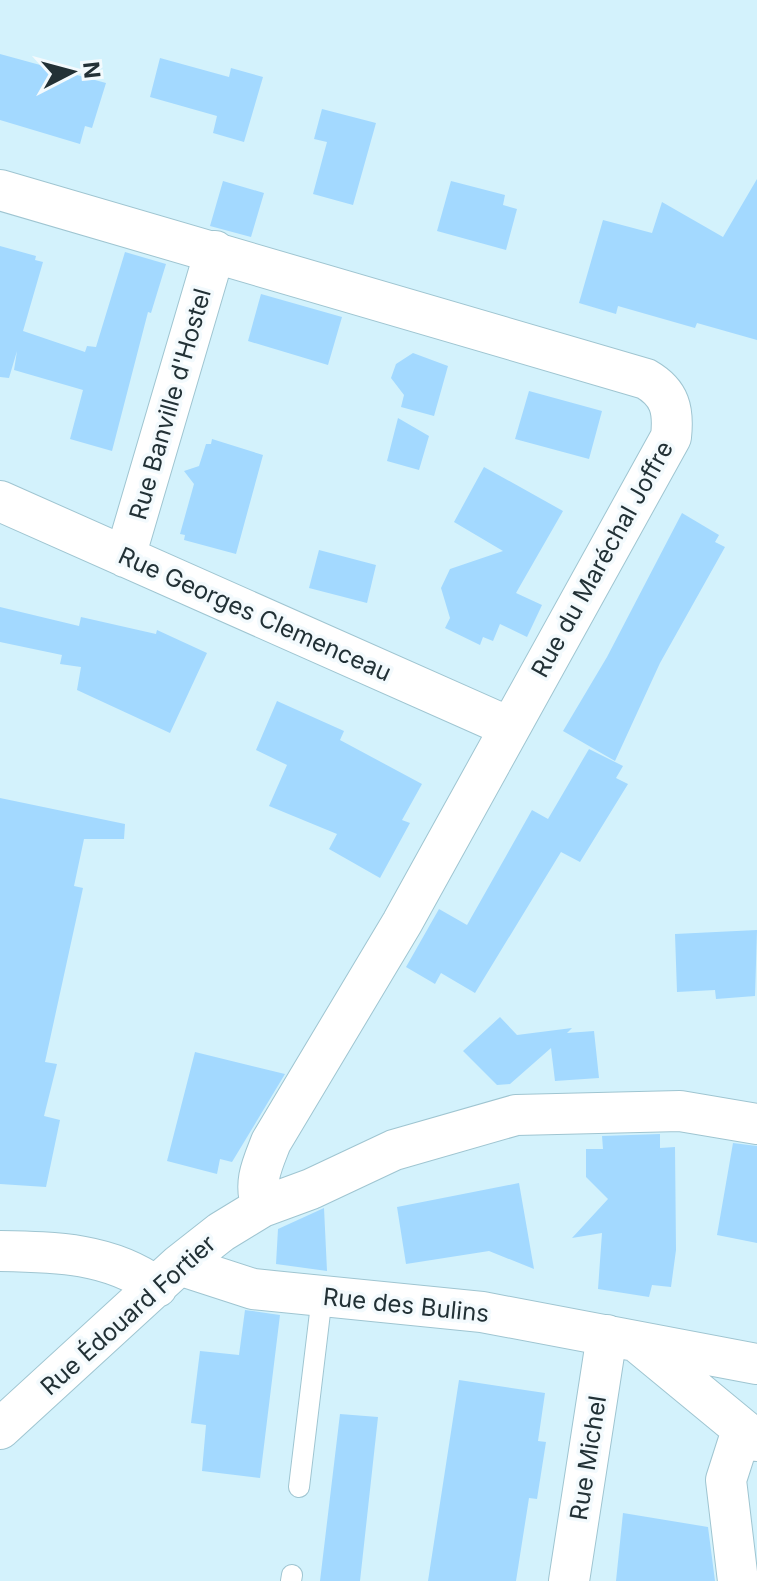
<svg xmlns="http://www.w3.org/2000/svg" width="757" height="1581" font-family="Inter,sans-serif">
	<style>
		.building { fill: #a3d9ff }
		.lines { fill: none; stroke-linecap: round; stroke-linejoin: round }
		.lane-casing { stroke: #9fc5d1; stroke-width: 22 }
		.street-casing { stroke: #9fc5d1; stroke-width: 42 }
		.lane { stroke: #fff; stroke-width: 20 }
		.street { stroke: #fff; stroke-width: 40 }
		.labels { text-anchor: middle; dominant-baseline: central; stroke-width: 7; stroke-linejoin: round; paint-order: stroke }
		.street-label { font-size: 24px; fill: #223136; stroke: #f3fafd }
	</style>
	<rect width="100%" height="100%" fill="#d3f2fc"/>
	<!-- building -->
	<path class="building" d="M0,54L106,83L92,128L85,126L80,144L0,120Z
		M160,58L229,77L231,68L263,77L244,142L213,133L217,116L150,97Z
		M322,109L376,123L353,205L313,194L327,142L314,139Z
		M757,179V340L697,323L695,328L618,306L616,314L579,303L603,220L652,233L662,202L723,237Z
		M223,181L264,193L251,237L210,226Z
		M451,181L505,195L503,205L517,209L506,250L437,231Z
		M0,246L36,256L35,260L43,262L23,331L85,352L87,346L96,347L125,252L166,264L151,313L148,312L112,451L70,439L83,390L14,370L17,351L9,378L0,377Z
		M261,294L342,317L328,365L248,341Z
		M413,353L448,366L434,416L401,407L404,395L391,378L396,364Z
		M529,391L602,411L589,459L515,439Z
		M398,418L429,436L419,470L387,461Z
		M212,439L263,455L236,554L184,540L185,535L180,534L194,484L184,471L199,466L206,444H211Z
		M484,467L563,511L516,593L542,605L527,637L500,624L493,641L483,637L480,645L445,628L450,618L441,588L450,569L503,551L454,522Z
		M682,513L719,535L715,542L725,547L660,663L615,761L563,731L607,657Z
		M319,550L376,565L367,603L309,588Z
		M0,607L79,626L81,617L156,634L157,630L207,653L170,733L77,690L81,667L60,664L62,655L0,642Z
		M277,701L344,731L340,740L422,784L402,820L410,823L380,878L329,849L337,834L269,806L287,765L256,750Z
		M589,749L623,766L616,778L628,784L580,862L561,852L475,993L441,973L435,984L406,967L439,909L467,925L532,810L548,819Z
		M0,798L125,824L124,839H84L74,886L83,888L45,1062L57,1064L44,1116L60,1120L46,1187L0,1184Z
		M757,930L755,996L716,999L715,990L677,992L675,934Z
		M500,1017L517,1035L572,1028L567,1033L594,1031L599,1078L555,1081L551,1048L510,1084L497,1085L463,1051Z
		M195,1052L285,1074L232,1162L220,1159L217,1174L167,1161Z
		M660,1134V1148L675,1147L676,1250L671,1287L652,1285L649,1297L598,1289L602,1233L572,1238L608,1199L586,1177V1149H603L602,1136Z
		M733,1143L757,1146V1243L717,1235Z
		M519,1183L534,1269L489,1251L406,1264L397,1207Z
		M324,1208L327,1271L276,1264L278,1229Z
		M245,1310L280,1315L260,1478L202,1471L206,1425L191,1423L200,1351L239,1355Z
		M459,1380L545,1393L538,1441L546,1442L537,1499L529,1498L516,1581H428Z
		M340,1414L378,1417L360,1581H320Z
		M623,1513L708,1527L715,1581H616Z"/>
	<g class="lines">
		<defs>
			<path id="lane" d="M299,1487L322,1296
				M291,1581L292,1575"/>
			<path id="street" d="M0,190L646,379C670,393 674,410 671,437L402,923L271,1142C262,1165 253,1183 262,1207
				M0,501L509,727
				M125,557L215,251
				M0,1251C57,1252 110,1253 157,1287
				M179,1265L253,1289L482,1312L757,1364
				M637,1342L757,1441
				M0,1429L179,1265L221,1232L262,1207L311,1189L394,1150L516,1115L680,1111L757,1124
				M569,1581L607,1335
				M738,1581L726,1480L742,1430"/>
		</defs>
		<!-- lane casing -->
		<use href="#lane" class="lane-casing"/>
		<!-- street casing -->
		<use href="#street" class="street-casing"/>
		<!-- lane -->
		<use href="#lane" class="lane"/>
		<!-- street -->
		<use href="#street" class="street"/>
	</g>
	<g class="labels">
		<!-- street labels -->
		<g class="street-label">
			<text transform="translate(170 404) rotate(-74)">Rue Banville d'Hostel</text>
			<text transform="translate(602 559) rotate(-61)">Rue du Maréchal Joffre</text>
			<text transform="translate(255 614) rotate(24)">Rue Georges Clemenceau</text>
			<text transform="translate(406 1305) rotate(6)">Rue des Bulins</text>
			<text transform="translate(128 1315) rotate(-42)">Rue Édouard Fortier</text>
			<text transform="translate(588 1458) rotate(-81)">Rue Michel</text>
		</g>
	</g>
	<!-- north arrow -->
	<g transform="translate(72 72) rotate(84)" stroke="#f3fafd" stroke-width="6" paint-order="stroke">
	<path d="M0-6L14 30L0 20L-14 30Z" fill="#223136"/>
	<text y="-12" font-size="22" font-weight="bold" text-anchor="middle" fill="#223136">N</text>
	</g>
</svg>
